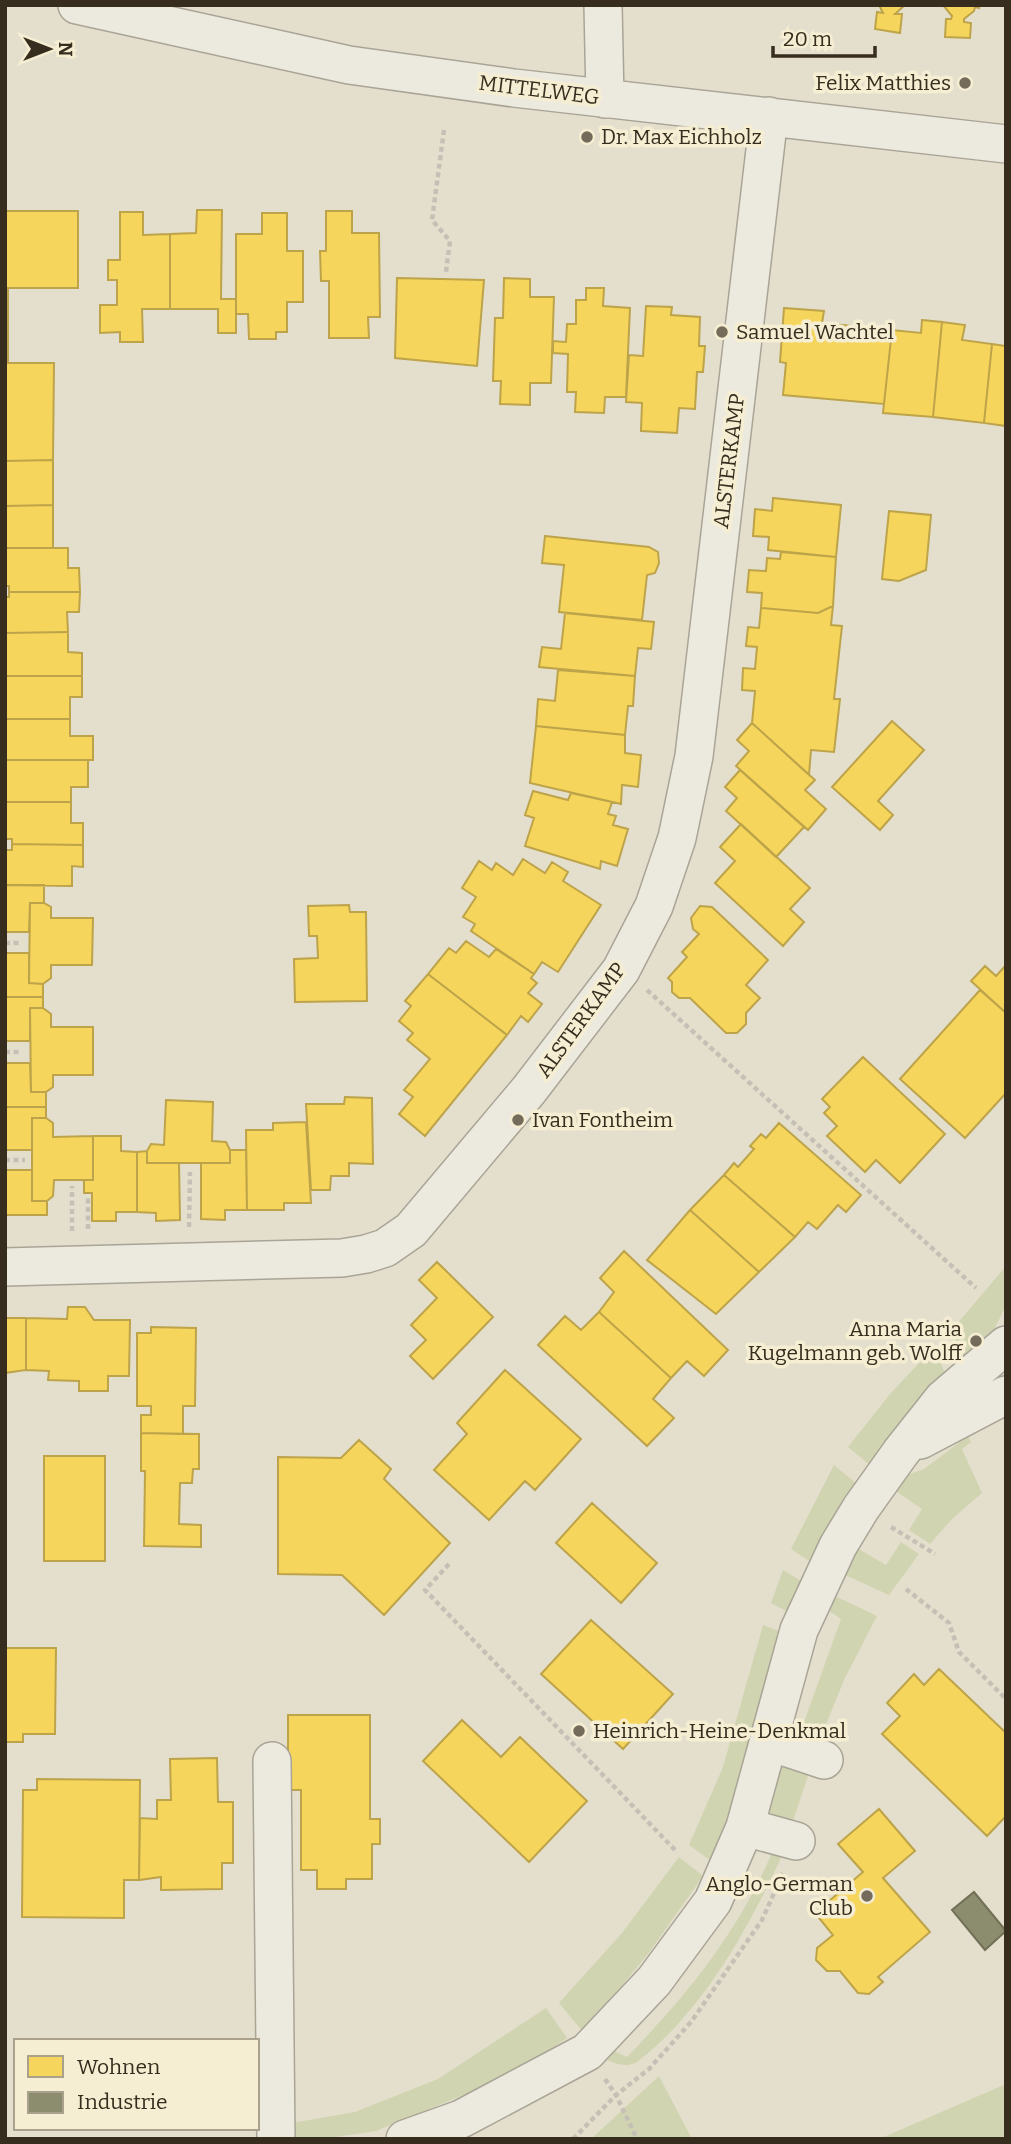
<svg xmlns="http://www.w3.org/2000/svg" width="1011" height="2144" font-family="Bitter,serif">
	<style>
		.green { fill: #d0d4b0 }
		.homes { fill: #f6d55c; stroke: #bda349; stroke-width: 2 }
		.industry { fill: #8c8c6e; stroke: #727056; stroke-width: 2 }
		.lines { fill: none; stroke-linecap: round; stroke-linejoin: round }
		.minor-casing { stroke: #a9a496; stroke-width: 40 }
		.path { stroke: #c5c0b5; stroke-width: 4.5; stroke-dasharray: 5 3.5; stroke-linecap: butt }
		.minor { stroke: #ece9df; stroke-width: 37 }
		.poi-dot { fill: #746b5b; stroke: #f5eed3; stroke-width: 2.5 }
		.labels { text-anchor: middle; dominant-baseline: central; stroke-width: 7; stroke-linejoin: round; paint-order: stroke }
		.poi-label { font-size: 21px; fill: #372d1e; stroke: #f5eed3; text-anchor: start }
		.street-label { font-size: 21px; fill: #372d1e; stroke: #f5eed3 }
	</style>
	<rect width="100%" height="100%" fill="#e4dfcd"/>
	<!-- green -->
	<path class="green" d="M1006,1266V1305L991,1336L964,1362L951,1331Z
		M935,1346L946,1377L870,1465L848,1447L890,1394Z
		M968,1436L971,1442L962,1449L982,1493L952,1519L930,1544L909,1530L922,1509L893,1489L905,1476L924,1469Z
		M834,1465L857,1484L811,1562L791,1549Z
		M901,1542L919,1554L889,1595L843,1574L857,1548L886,1565Z
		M783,1570L801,1581L788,1612L771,1603Z
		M833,1595L877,1616L845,1678L817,1746L787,1731L791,1721L803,1725L841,1619L826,1609Z
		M763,1625L781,1632L735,1799L711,1861L689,1845L723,1767Z
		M783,1765L809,1773L791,1827L782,1825L768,1811L777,1769Z
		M774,1848L785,1849C751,1924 704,2011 637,2062C626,2068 617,2064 607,2060L614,2051L627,2057C688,1994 740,1930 774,1848Z
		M679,1857L703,1876L648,1954L583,2032L559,2003L622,1933Z
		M546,2008L567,2038L514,2074L376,2131L322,2139H291L292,2123L355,2112L438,2079Z
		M659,2076L692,2139H591Z
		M1006,2084V2139H879Z"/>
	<!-- homes -->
	<path class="homes" d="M879,5H905L895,14H902L900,33L875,29L877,12L883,13Z
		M943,5H979V8L975,7L974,11L964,19V22L971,23L970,38L945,37L946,19H951L952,16Z
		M197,210H222L221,299H236V333H218V309H170V234L196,233Z
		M5,211H78V288H8V363H54L53,460L5,461Z
		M326,211H352V233H379L380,317H368L369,338H329V281H321L320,251H326Z
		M120,212H143V235L170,234V309H142L143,342H120V332L100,333V305H117V280H108V260H120Z
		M262,213H287V251H303V302H287V332H276V339H249L248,314H236V234H262Z
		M397,278L484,280L477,366L395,358Z
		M504,278L530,279V297H554L551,383H530V405L500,404L501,381H493L495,318H503Z
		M586,288H604L603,306L630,308L626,397H605L604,413L575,412L576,392H567L568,354L553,353V341L566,342L567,324H576V300H586Z
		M646,306L672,307L671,315L700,317L699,346H705L703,372H697L695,409L679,408L677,433L641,431L642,403L626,402L629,355L643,356Z
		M784,308L824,311L822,323L892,330L884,404L783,395L786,363L780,362Z
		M922,320L942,322L933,417L883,413L892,330L921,333Z
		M942,322L965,325L962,340L992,344L984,423L933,417Z
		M992,344L1006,346V426L984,423Z
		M53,460V505L5,506V461Z
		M773,498L841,505L836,557L768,550L769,537L753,536L755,509L772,511Z
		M53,505V548H5V506Z
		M889,511L931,515L926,570L899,581L882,579Z
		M545,536L649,547L658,552L659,563L655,573L647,575L642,620L559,612L564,565L542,563Z
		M5,548H68V568H79L80,592H9V586H5Z
		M781,552L836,557L833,606L818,613L761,608L762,593L747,592L749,570L766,571L767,558L780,559Z
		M9,592H80L79,612H67L68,632L5,633V597H9Z
		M833,606L831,625L842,626L834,699H840L834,752L811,750L809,775L752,723L755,691L742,690L743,668L755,669L757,647L746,646L748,627L759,628L761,608L818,613Z
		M565,613L654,622L651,649L638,648L635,676L539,667L542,647L561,649Z
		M68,632V652L82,653V676H5V633Z
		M558,670L635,676L633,706H628L625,735L536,726L538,699L555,701Z
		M5,676H82V697H70V719H5Z
		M5,719H70V736H93V760H5Z
		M892,721L924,750L878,801L893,815L880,830L832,787Z
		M752,723L815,780L805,790L826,809L808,830L736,766L749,751L737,740Z
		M536,726L625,735V753L641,755L638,787L622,785L621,804L530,783Z
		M5,760H88V787H71V802H5Z
		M740,770L804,827L776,857L726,811L737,798L725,787Z
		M533,791L568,800L571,793L612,802L608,814L616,816L613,825L628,829L617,866L601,861L600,869L525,846L534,818L525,815Z
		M5,802H71V823H83V845L12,844V839H5Z
		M741,824L810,888L790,909L804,922L783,946L715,883L735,861L720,847Z
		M12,844L83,845V867L72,866V886L5,885V850H12Z
		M523,859L545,873L552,862L568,872L563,881L601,905L558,972L542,962L534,974L471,931L475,924L463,917L476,897L462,888L479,861L492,870L496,863L513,875Z
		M5,885H44V903H30L29,932H5Z
		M30,903H44L51,907V918H93L92,965H51V978L43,984L29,983Z
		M349,905L350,912H366L367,1001L295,1002L294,959L318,958L317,936H309L308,906Z
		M700,906L712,907L768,960L746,985L760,998L746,1013V1024L737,1033H726L690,998H679L672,992V982L668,978L687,957L682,952L699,934L693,929L691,918Z
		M466,941L489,957L496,949L534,974L531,978L537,983L528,993L542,1004L528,1022L521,1016L507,1035L428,974L449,948L456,953Z
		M5,953H29V983L43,984V997H5Z
		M1006,965V1013L971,981L985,966L996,976Z
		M428,974L507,1035L425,1136L399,1114L413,1097L404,1090L430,1059L407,1040L413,1033L399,1021L411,1006L405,1001Z
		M980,990L1006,1013V1093L965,1138L900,1079Z
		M5,997H43V1008H30V1041H5Z
		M30,1008H43L51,1014V1027H93V1075H53V1087L46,1092H31Z
		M863,1057L945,1134L900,1183L876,1160L865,1172L827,1136L837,1126L824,1113L830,1107L822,1099Z
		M5,1063H30L31,1092H46V1107H5Z
		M345,1097L372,1098L373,1164L349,1163V1176H331L330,1190H311L306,1104H344Z
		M166,1100L213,1102L212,1141L226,1142L230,1150V1163H147V1151L151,1144L164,1145Z
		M5,1107H46V1118H32V1150H5Z
		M32,1118H46L53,1123V1137L93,1136V1180H54L53,1196L47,1201H32Z
		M306,1122L311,1203H284V1210H247L246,1130H273V1123Z
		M779,1123L861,1195L846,1212L838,1205L817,1229L808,1222L795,1237L724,1175L734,1163L738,1167L754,1149L750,1146L761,1134L766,1138Z
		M93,1136H121V1151L137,1152V1212H116V1221H92V1193H84V1180H93Z
		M230,1150H246L247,1210H225V1220L201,1219V1163H230Z
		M147,1151V1163H179L180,1220L156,1221V1213L137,1212V1152Z
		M5,1170H32V1201H47V1215H5Z
		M724,1175L795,1237L759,1272L690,1210Z
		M690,1210L759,1272L716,1314L647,1260Z
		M624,1251L728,1350L704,1376L687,1361L671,1378L599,1312L614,1292L600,1278Z
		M437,1262L493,1317L433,1379L410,1356L426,1340L411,1325L437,1298L419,1280Z
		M68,1307H85L94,1320H130L129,1376H108V1391H79V1381L48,1380L49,1371L26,1370V1318L67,1319Z
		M599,1312L671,1378L653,1399L674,1418L647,1446L538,1345L565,1316L581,1330Z
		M5,1318H26V1370L5,1373Z
		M151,1327L196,1328L195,1406H183V1434L141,1433V1415H151V1406H137V1333H151Z
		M505,1370L581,1439L535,1490L525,1481L489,1520L434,1470L467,1434L457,1423Z
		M141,1433L199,1434V1469H193L192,1483H180L179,1524L201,1525V1547L144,1546L145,1471H141Z
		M359,1440L391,1469L384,1479L450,1543L384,1615L342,1575L278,1574V1457L341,1458Z
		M44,1456H105V1561H44Z
		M592,1503L657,1563L621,1603L556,1543Z
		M591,1620L673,1694L623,1749L541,1674Z
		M5,1648H56L55,1734H23V1742H5Z
		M939,1669L1006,1733V1816L987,1836L882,1734L900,1716L887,1703L914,1674L924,1685Z
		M288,1715H370V1819H380V1844H372V1879H346V1889H317V1870H301V1790H288Z
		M462,1720L501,1757L520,1737L587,1801L529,1862L423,1761Z
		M217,1758L218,1802H233V1863H222V1889L161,1890V1877L139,1880L140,1818L157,1819V1800H171L170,1759Z
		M37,1779L140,1780L139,1880H124V1918L22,1917L23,1790H37Z
		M879,1809L915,1851L883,1878L930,1932L878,1977L883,1982L869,1994L858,1993L840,1971H827L816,1960L817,1948L833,1935L815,1913L863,1872L838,1844Z"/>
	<!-- industry -->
	<path class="industry" d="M974,1892L1006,1931L985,1950L952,1910Z"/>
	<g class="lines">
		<defs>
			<path id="minor" d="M77,5L349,65L514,88L1006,144
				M603,5L605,99
				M5,1267L342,1258L366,1254L385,1248L411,1230L529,1090L621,970L654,906L677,838L694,756L769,116
				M920,1440L1006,1395
				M770,1742L824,1760
				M272,1761L276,2139
				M745,1827L796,1841
				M405,2139L461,2119L587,2052L654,1981L713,1901L745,1827L799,1630L838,1546L861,1508L901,1452L943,1399L1006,1345"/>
		</defs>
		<!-- minor casing -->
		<use href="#minor" class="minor-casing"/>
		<!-- path -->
		<path class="path" d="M444,130L432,220L450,241L446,272
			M5,943H20
			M647,990L976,1288
			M5,1052H22
			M5,1160H25
			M189,1227L190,1172
			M88,1229V1198
			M72,1231V1186
			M891,1527L935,1554
			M449,1564L425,1590L676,1851
			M906,1589L949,1623L959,1652L1006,1699
			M605,2079L616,2095L637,2139
			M573,2139L616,2095L649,2069L691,2022L762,1920L783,1873"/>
		<!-- minor -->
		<use href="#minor" class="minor"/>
	</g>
	<!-- markers -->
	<g class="poi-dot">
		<circle cx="965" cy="83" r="7"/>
		<circle cx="587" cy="137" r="7"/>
		<circle cx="722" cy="332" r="7"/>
		<circle cx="518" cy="1120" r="7"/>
		<circle cx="976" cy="1341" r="7"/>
		<circle cx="579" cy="1731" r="7"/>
		<circle cx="867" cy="1896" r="7"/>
	</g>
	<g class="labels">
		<!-- poi labels -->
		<g class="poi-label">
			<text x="951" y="83" text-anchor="end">Felix Matthies</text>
			<text x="601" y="137">Dr. Max Eichholz</text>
			<text x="736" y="332">Samuel Wachtel</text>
			<text x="532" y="1120">Ivan Fontheim</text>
			<text x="962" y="1329" text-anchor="end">Anna Maria<tspan x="962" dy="24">Kugelmann geb. Wolff</tspan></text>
			<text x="593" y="1731">Heinrich-Heine-Denkmal</text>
			<text x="853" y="1884" text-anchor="end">Anglo-German<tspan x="853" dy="24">Club</tspan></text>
		</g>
		<!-- street labels -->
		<g class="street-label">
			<text transform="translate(539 90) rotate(7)">MITTELWEG</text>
			<text transform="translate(729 461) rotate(-83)">ALSTERKAMP</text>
			<text transform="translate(581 1020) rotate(-54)">ALSTERKAMP</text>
		</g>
	</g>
	<!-- border -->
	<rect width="1011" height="2144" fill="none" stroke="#372d1e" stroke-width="14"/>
	<!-- legend -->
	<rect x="14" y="2039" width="245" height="91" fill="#f5eed3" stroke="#a9a18b" stroke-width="2"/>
	<rect x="28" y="2056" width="35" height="21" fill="#f6d55c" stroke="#a9a18b" stroke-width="2"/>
	<text x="77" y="2074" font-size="21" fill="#372d1e">Wohnen</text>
	<rect x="28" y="2092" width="35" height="21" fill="#8c8c6e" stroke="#a9a18b" stroke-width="2"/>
	<text x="77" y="2109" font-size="21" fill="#372d1e">Industrie</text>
	<!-- north arrow -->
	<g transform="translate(49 49) rotate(90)" stroke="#f5eed3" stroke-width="5" paint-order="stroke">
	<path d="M0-5L12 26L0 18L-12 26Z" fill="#372d1e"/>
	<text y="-10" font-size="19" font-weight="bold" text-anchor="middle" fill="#372d1e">N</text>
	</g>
	<!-- scale -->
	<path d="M773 46v10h102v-10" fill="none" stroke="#372d1e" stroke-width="3.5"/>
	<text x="783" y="46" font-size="21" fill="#372d1e" stroke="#f5eed3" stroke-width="5" paint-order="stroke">20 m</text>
</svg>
